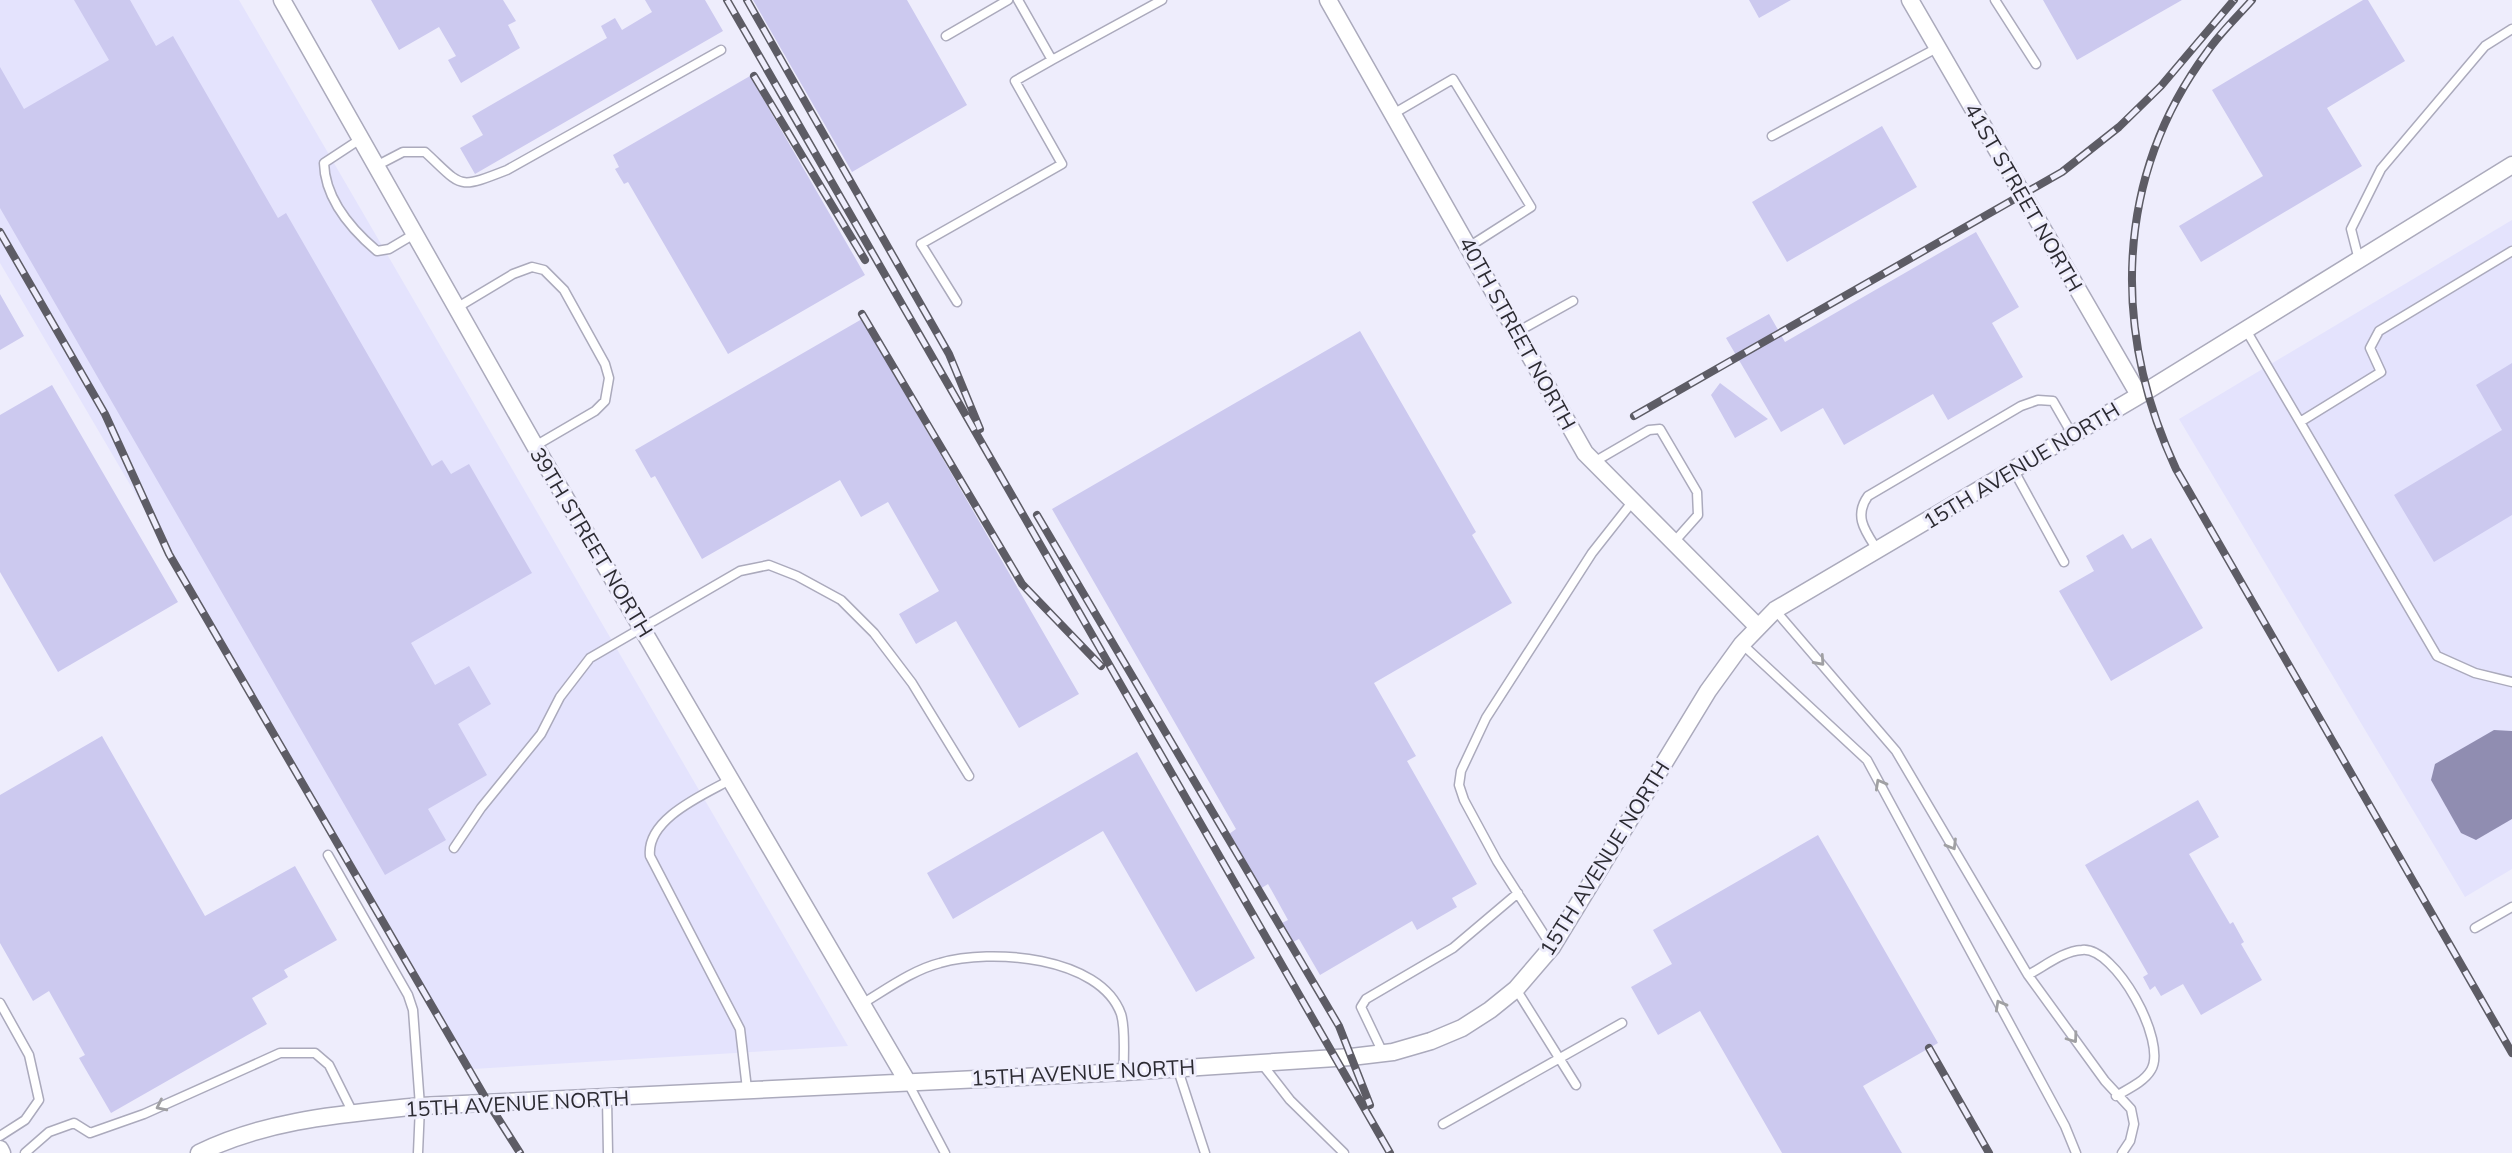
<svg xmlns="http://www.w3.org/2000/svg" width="2512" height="1153" font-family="Mulish,sans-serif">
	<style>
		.built { fill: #e4e3fd }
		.water { fill: #908db1 }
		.building { fill: #ccc9ef }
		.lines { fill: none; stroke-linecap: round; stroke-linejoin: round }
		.service-casing { stroke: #abaabc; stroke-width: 11 }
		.minor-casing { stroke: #abaabc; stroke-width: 19 }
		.service { stroke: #fff; stroke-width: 8 }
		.minor { stroke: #fff; stroke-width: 16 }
		.rail-casing { stroke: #5d5c65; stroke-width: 8 }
		.rail { stroke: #eeedfc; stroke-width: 5; stroke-dasharray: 16; stroke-linecap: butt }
		.oneway { stroke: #a0a0a3 }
		.labels { text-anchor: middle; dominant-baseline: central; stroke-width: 6; stroke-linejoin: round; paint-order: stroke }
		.street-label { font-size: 21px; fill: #2c2b32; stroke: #eeedfc }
	</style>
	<rect width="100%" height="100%" fill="#eeedfc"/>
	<!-- built -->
	<path class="built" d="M0,0H239L848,1046L473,1069L0,263Z
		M2512,220V869L2465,897L2179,419Z"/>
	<!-- water -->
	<path class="water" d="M2494,730L2512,731V819L2476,840L2461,833L2431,780L2435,764Z"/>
	<!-- building -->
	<path class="building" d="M74,0H130L156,46L173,36L278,218L286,213L432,466L442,460L451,474L469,464L532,573L411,643L435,685L469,666L491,704L458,724L487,775L428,809L446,840L385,875L0,208V67L24,109L109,60Z
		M371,0H503L516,21L508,25L520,48L461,83L448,60L456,56L439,27L399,50Z
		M645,0H705L723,31L475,174L460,148L483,135L472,116L607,38L601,26L615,18L622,30L652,12Z
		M753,0H907L967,105L852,172Z
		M1749,0H1791L1759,18Z
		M2043,0H2182L2077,60Z
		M2363,0H2368L2405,61L2327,108L2362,166L2201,262L2179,226L2263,176L2212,90Z
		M750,76L865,275L728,354L628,182L624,184L615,169L619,167L613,155Z
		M1882,126L1917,187L1787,262L1752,202Z
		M1976,232L2019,307L1992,323L2023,377L1948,420L1933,394L1844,445L1823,408L1781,432L1726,338L1769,314L1785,342Z
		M0,294L24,336L0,350Z
		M862,319L1079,694L1019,728L956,621L916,644L899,614L939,591L888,502L861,517L840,480L702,559L655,476L651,478L635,450Z
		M1360,331L1476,532L1472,535L1512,603L1374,683L1416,756L1407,761L1477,884L1452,898L1457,907L1417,930L1412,921L1320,975L1299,939L1291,943L1280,924L1288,920L1268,884L1260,889L1240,854L1229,834L1236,829L1052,509Z
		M2512,363V515L2434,562L2394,495L2502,430L2476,385Z
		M1720,383L1768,419L1735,438L1711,395Z
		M52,385L178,602L58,672L0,572V415Z
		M2123,534L2132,549L2151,538L2203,628L2111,681L2059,591L2094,571L2086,556Z
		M102,736L205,916L295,866L337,940L284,970L288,977L252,998L267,1024L111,1113L79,1058L85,1055L49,991L33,1001L0,943V795Z
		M1137,752L1255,958L1196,992L1103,831L953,919L927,873Z
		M2198,800L2219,837L2189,854L2230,924L2233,922L2244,942L2241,944L2262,980L2201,1015L2183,984L2161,996L2155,986L2150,990L2143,977L2148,974L2085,865Z
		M1818,835L1938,1043L1863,1086L1902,1153H1782L1700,1011L1658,1035L1631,987L1672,964L1653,930Z"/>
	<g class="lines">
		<defs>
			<path id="service" d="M1018,0L1052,60L1162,0
				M1995,0L2036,64
				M946,36L1008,0
				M1393,114L1453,79L1531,207L1470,246
				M1772,136L1937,48
				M362,138L324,163C325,198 351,229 377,251L389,249L416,233
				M378,165L403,152H425C463,187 456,190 507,170L721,50
				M2512,251L2379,331L2370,348L2381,372L2300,422L2437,656L2475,673L2512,682
				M2359,260L2351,229L2381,169L2485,46L2512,29
				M957,302L921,244L1062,164L1015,81L1052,60
				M458,307L513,274L532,267L544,270L564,290L605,364L609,378L605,401L595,411L535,446
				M2246,330L2300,422
				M1517,332L1573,301
				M1594,462L1649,430L1660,429L1697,492L1698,515L1674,542
				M2013,469L2064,562
				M1878,551C1866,532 1853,517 1868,496L2021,406L2038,400L2053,401L2072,434
				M1775,610L1896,751L2028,975L2105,1081L2131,1109L2134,1124L2130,1141L2122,1153
				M1742,644L1867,760L2065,1126L2076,1153
				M730,780C703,795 646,819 650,856L740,1029L747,1089
				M454,848L481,808L541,734L560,697L590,658L740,571L769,565L797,576L841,600L874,633L912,683L969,776
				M328,855L408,995L413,1010L420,1106L418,1153
				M2475,928L2512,907
				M1552,947L1497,861L1464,800L1459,785L1461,771L1486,718L1592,553L1633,501
				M2028,975C2045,966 2063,951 2082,950C2115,946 2168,1042 2151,1070C2144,1082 2128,1089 2116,1096
				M1516,989L1576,1085
				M0,1003L29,1055L39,1100L25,1120L0,1136
				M860,1005C884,991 912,970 940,963C990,948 1100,956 1121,1014C1126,1030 1123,1055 1124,1072
				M1383,1053L1361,1007L1366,999L1453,948L1518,893
				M1262,1064L1290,1100L1344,1153
				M1177,1067L1205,1153
				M907,1081L945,1153
				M607,1098L608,1153
				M1443,1124L1622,1023
				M25,1153L49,1132L74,1123L90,1133L144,1114L280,1053H315L329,1065L353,1113"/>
			<path id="minor" d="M282,0L535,446L907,1081
				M1328,0L1585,453L1758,627
				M1910,0L2139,395
				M0,1149L2,1153
				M199,1153C268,1119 345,1114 420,1106L1124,1072L1351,1057L1393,1052L1431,1041L1462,1028L1490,1010L1516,989L1552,947L1708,691L1742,644L1775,610L2145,392L2512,165"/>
		</defs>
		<!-- service casing -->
		<use href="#service" class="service-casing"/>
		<!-- minor casing -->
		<use href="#minor" class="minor-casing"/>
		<!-- service -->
		<use href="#service" class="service"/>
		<!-- minor -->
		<use href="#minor" class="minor"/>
		<defs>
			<path id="rail" d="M727,0L1390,1153
				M747,0L949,354L980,429
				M2252,0C2237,17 2220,33 2207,52C2114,178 2112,331 2176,469L2512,1053
				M754,76L865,260
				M0,232L105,414L169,554L489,1104L520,1153
				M862,314L1022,584L1101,666
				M1634,416L2062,172L2119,127L2161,86L2234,0
				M1037,515L1339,1026L1370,1105
				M1929,1048L1989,1153"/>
		</defs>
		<!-- rail casing -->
		<use href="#rail" class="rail-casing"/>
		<!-- rail -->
		<use href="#rail" class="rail"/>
	</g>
	<!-- one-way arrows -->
	<defs><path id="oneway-chevron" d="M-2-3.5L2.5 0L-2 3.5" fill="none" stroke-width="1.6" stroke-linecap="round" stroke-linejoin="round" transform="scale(1.75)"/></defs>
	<g class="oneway">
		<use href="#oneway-chevron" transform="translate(1820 661) rotate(48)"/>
		<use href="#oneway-chevron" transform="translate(1880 784) rotate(-119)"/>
		<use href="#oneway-chevron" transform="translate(1952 845) rotate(59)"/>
		<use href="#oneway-chevron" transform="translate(2000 1005) rotate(-119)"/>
		<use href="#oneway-chevron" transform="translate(2073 1038) rotate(54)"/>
		<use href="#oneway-chevron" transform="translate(161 1106) rotate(154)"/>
	</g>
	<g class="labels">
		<!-- street labels -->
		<g class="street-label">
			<text transform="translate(2024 197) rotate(60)">41ST STREET NORTH</text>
			<text transform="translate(1518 333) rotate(61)">40TH STREET NORTH</text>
			<text transform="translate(2021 465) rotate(-31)">15TH AVENUE NORTH</text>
			<text transform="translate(592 542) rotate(59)">39TH STREET NORTH</text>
			<text transform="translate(1604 858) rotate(-58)">15TH AVENUE NORTH</text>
			<text transform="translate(1083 1072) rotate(-3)">15TH AVENUE NORTH</text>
			<text transform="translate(517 1103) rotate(-3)">15TH AVENUE NORTH</text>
		</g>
	</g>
</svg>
